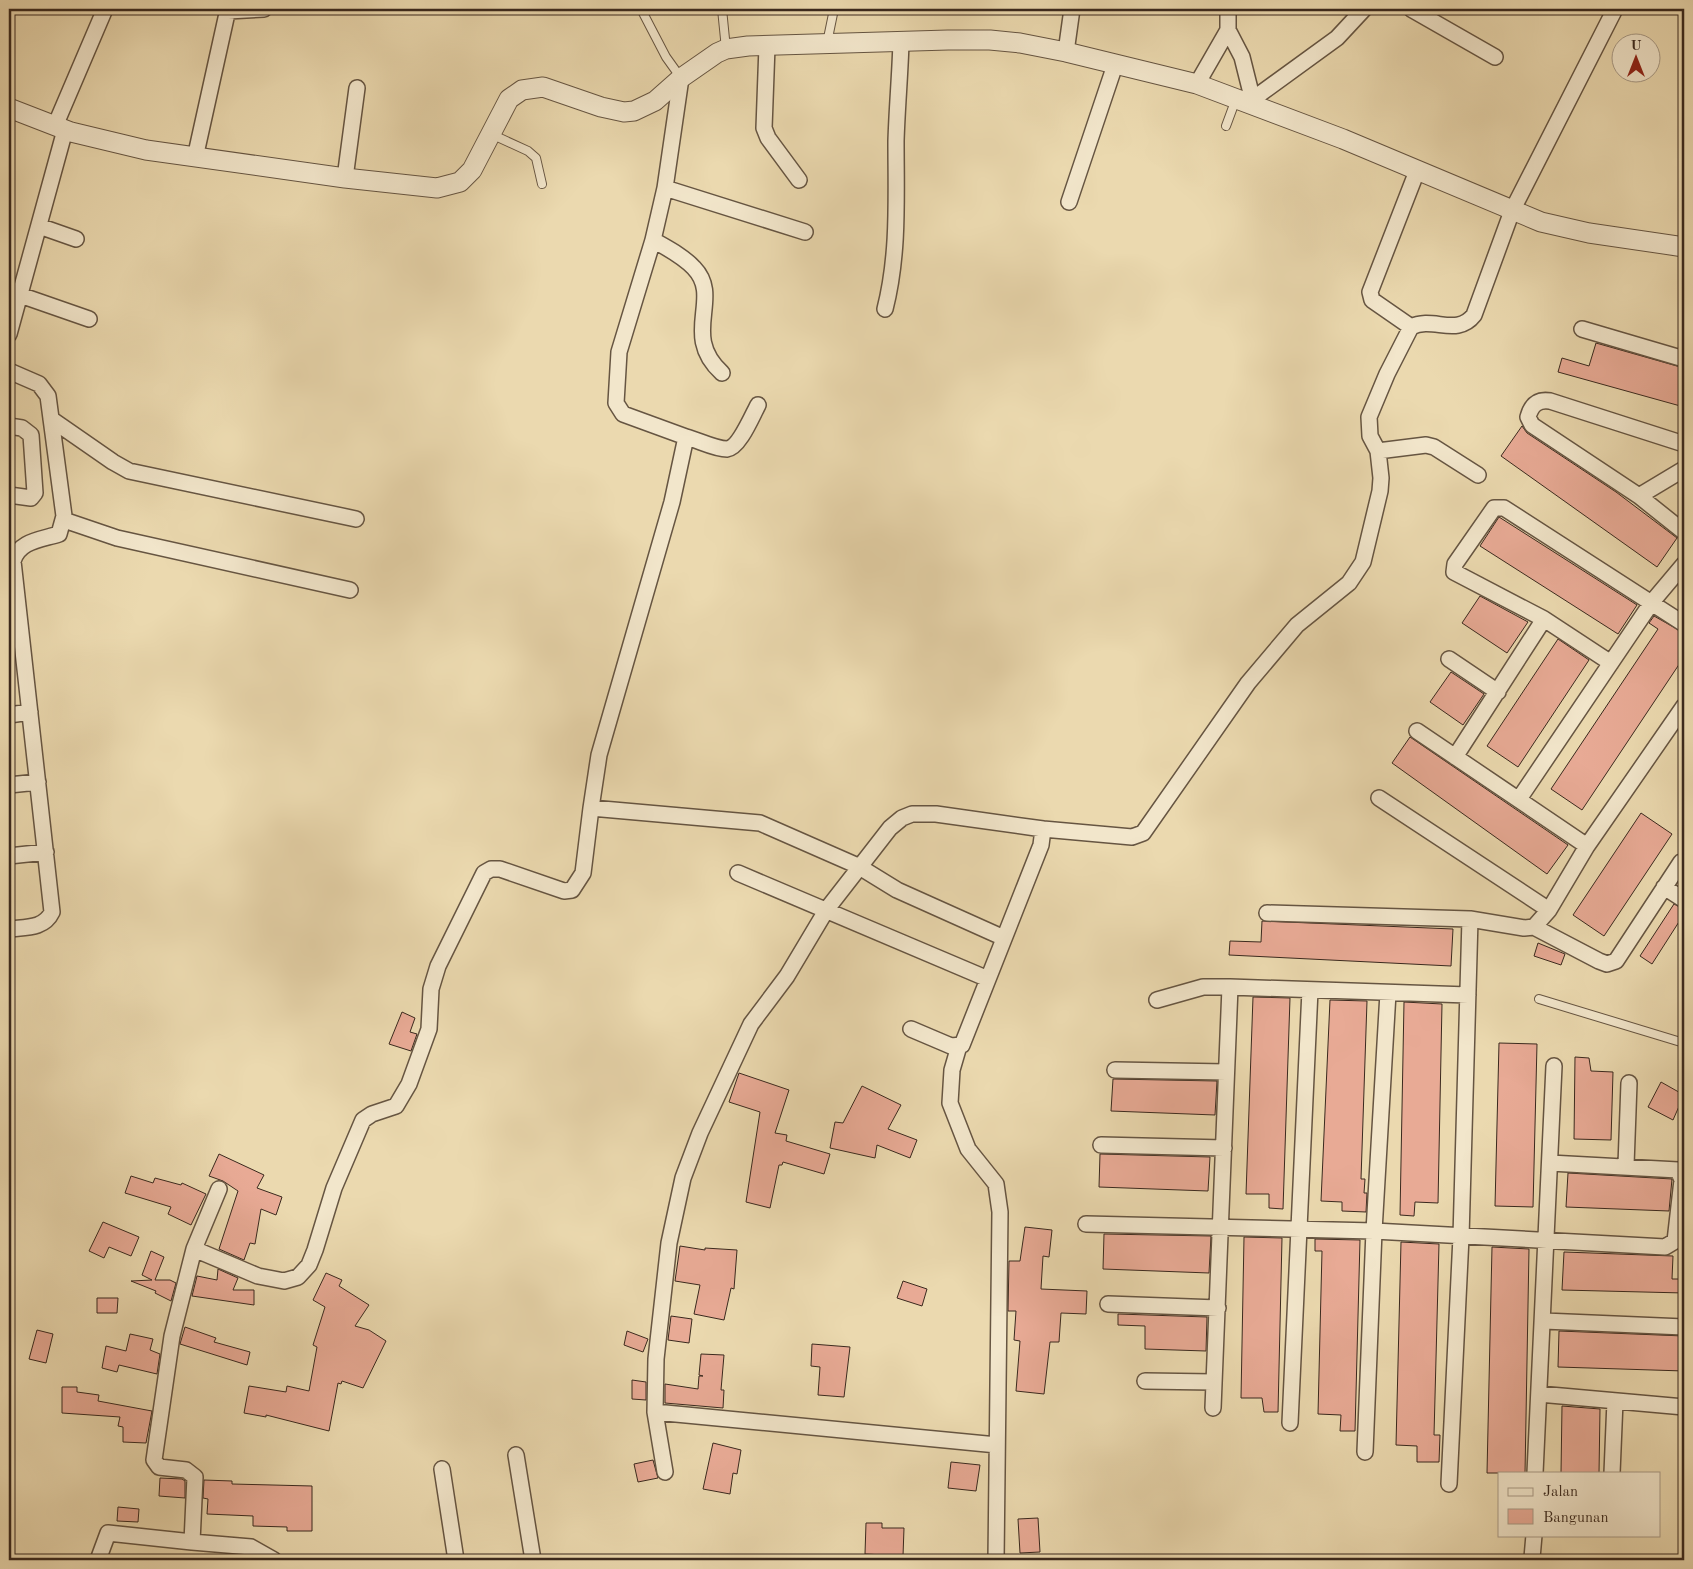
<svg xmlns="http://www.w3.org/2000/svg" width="1693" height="1569" font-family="'Old Standard TT',serif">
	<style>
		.building { fill: #e8aa95; stroke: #3a291e }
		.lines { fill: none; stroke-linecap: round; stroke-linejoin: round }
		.service-casing { stroke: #665542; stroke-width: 10 }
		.minor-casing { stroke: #665542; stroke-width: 18 }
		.tertiary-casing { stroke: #665542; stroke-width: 21 }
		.service { stroke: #f2e6cb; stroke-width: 8 }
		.minor { stroke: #f2e6cb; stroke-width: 15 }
		.tertiary { stroke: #f2e6cb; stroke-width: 19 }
	</style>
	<rect width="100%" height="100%" fill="#ebd9af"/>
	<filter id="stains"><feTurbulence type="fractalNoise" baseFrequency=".004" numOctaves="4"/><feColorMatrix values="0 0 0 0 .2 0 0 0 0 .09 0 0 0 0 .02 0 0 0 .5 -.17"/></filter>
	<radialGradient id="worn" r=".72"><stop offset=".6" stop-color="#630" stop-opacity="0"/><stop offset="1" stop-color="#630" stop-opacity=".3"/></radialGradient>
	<!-- building -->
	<path class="building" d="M1596,343L1684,368V407L1558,372L1562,358L1589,366Z
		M1522,426L1527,433L1616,492L1677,538L1657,567L1501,456Z
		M1499,517L1637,605L1618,634L1480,546Z
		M1480,596L1528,622L1507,653L1462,623Z
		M1654,616L1684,633V657L1582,810L1551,789L1658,629L1649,623Z
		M1558,639L1589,660L1518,767L1487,746Z
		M1451,672L1484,694L1463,725L1430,702Z
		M1410,737L1568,845L1547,874L1392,763Z
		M1641,813L1672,834L1604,936L1573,915Z
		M1674,904L1684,909V914L1652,964L1640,956Z
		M1262,921L1453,929L1451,966L1229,955L1230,941L1261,942Z
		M1538,943L1565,954L1561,965L1534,956Z
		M1253,997L1290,998L1283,1209L1269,1208V1194H1246Z
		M1330,1000L1367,1001L1361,1179H1365L1364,1193H1367L1366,1212L1342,1211V1202L1321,1201Z
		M1404,1002L1442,1004L1438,1203L1415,1202L1414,1216L1400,1215Z
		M402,1012L415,1018L410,1032L417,1034L411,1051L389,1044Z
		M1499,1043L1537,1044L1533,1207L1495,1206Z
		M1575,1057L1589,1058L1591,1071L1613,1072L1611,1140L1574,1139Z
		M739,1073L789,1090L775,1133L787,1135L786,1141L830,1154L824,1174L783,1162L782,1165H779L770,1208L746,1202L760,1112L729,1102Z
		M1113,1079L1217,1081L1215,1115L1111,1111Z
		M1661,1082L1684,1095L1673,1120L1648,1107Z
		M862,1086L901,1105L888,1129L917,1140L910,1158L877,1145L875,1158L830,1148L835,1122L843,1123Z
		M219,1154L264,1175L257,1188L282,1197L276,1215L261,1209L255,1244L250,1243L244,1260L219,1249L238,1191L223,1181L209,1176Z
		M1100,1154L1210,1157L1208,1191L1099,1187Z
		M1568,1173L1672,1179L1669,1211L1566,1207Z
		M131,1176L153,1183L155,1178L181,1185L182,1183L206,1194L191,1225L168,1214L171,1207L125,1193Z
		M103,1222L139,1237L131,1256L109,1247L104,1258L89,1251Z
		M1025,1227L1052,1230L1049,1257L1043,1256L1041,1289L1087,1291L1086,1314L1061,1313L1059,1342H1050L1044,1394L1016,1391L1020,1341L1014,1340L1016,1311H1008L1009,1261H1020Z
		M1104,1234L1211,1236L1209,1273L1103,1269Z
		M1244,1237L1282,1238L1278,1412H1264L1262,1398H1241Z
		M1315,1239L1360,1240L1355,1431H1340L1341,1415L1318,1414L1322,1251H1315Z
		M1401,1242L1439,1244L1434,1435H1440L1439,1462H1417V1446L1396,1445Z
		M680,1246L705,1250V1248L737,1250L734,1289L731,1288L724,1320L694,1314L700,1285L675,1281Z
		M1492,1247L1529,1249L1525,1473H1487Z
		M151,1251L164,1257L155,1280H170L176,1283L171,1301L155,1293L156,1291L131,1281L152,1280L142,1275Z
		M1564,1252L1673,1256L1672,1279H1684V1293L1562,1290Z
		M218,1269L238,1278L233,1290H254V1305L192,1296L197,1276L217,1280Z
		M326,1273L342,1280L339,1286L369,1305L355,1326L369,1330L386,1341L363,1388L342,1381L341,1384L338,1383L329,1431L266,1415V1417L244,1413L249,1386L286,1392L287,1386L309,1391L317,1347L313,1345L325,1307L313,1300Z
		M903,1281L927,1289L922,1306L897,1298Z
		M97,1298H118L117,1313H97Z
		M1118,1314L1207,1317L1206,1351L1145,1349V1326L1118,1325Z
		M671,1316L692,1319L689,1343L668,1340Z
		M185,1327L216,1338L214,1342L250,1352L247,1365L180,1344Z
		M37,1330L53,1334L46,1363L29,1359Z
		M627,1331L648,1339L643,1352L624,1345Z
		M1559,1331L1684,1336V1371L1558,1367Z
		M130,1334L153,1339L150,1350L160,1354L157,1374L119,1365L117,1372L102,1368L106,1346L126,1351Z
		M812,1344L850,1347L844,1397L818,1395L820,1367L811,1366Z
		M701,1354L724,1355L721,1390H724L723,1408L665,1403V1384L698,1389L699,1376H703L699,1375Z
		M632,1380L646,1382V1400L632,1399Z
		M62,1387H77V1392L99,1395L98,1401L152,1411L146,1443L123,1442V1427L118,1426L120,1417L62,1413Z
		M1562,1406L1600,1409L1599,1473H1561Z
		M713,1443L741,1450L737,1474L733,1473L730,1494L703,1489Z
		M653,1460L658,1478L638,1482L634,1464Z
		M951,1462L980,1465L976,1491L948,1488Z
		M160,1478L182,1479L185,1481V1498L159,1496Z
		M204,1480L232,1481V1484L312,1486V1531H287V1527L253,1526V1516L207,1514L208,1499L203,1498Z
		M118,1507L139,1509L138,1522L117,1521Z
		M1038,1518L1040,1552L1020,1553L1018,1519Z
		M866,1523H882V1528H904L903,1556L865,1554Z"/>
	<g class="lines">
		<defs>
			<path id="service" d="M641,9L666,57L681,78
				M722,9L726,49
				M827,43L834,9
				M1226,126L1236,99
				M491,134L528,151L536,158L542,184
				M1539,999L1684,1043"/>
			<path id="minor" d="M1228,9V30L1242,57L1254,105
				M1411,9L1495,57
				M228,11L264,9
				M767,46L764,128L768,138L799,180
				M1066,52L1072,9
				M1197,84L1228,30
				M1253,99L1337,38L1364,9
				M55,126L105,9
				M195,158L228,9
				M345,178L357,88
				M665,188L805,232
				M1069,202L1115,65
				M39,226L76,239
				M653,240C667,248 683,256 694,268C723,298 680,335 722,373
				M20,295L89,319
				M885,309C899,254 896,198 896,141C897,108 900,75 901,42
				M1411,327L1372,300L1370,292L1417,171
				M1582,329L1684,359
				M9,334L65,130
				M9,371L39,384L48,396L64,516L59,534C40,540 19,541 13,561L52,912C44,929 26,927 9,929
				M51,419L113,462L129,471L356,519
				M9,426L22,428L31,435L35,493L31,498L9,495
				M686,437C698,440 715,449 727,449C739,448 752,416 758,405
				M1684,444L1550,401C1537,399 1531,406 1528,417L1532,425L1639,496L1684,532
				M1378,451L1426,445L1434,447L1478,475
				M1639,496L1684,469
				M64,520L117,538L350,590
				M1544,619L1454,572L1455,564L1494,508H1504L1684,624
				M1449,659L1498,692
				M9,715L30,712
				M1417,731L1587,846
				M1455,757L1544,619L1611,663
				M9,785L38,782
				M1379,798L1549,910
				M1519,799L1652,602L1684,564
				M591,808L599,755L672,502L686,437L623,414L616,403L619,352L653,240L665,188L681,78
				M9,856L46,852
				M738,873L988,979
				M1664,887L1684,900
				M1267,913L1470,919L1524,928L1534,927L1549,910L1587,846L1684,706
				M1534,927L1599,961L1607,964L1616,961L1681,862
				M1157,1000L1203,987H1230
				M911,1029L951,1046L962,1045L1041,845L1043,829L1132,837L1143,833L1248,683L1297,625L1349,583L1363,562L1380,491L1381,478L1378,451L1370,436L1369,417L1387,374L1411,327C1433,316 1457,337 1474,315L1512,211L1615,9
				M959,1046L952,1070L950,1103L968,1149L996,1184L1000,1212L996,1560
				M1115,1070L1226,1072
				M1101,1145L1224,1148
				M1626,1165L1629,1083
				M1086,1224L1374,1231L1665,1247L1675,1241L1682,1180L1678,1170L1550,1163
				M194,1249L219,1189
				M1108,1304L1218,1308
				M1544,1321L1684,1327
				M1145,1381L1213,1382
				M1539,1394L1684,1407
				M1213,1408L1230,987L1468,995
				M655,1412L665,1472
				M1290,1423L1310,990
				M997,1445L655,1412L656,1359L669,1243L683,1178L700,1133L751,1024L787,976L827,909L890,828L902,818L912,814H936L1043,829
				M1365,1452L1374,1231L1388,993
				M516,1455L533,1560
				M442,1469L456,1560
				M1535,1473L1554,1066
				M1612,1473L1615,1401
				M1449,1484L1461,1237L1470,919
				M1532,1558L1534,1535
				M98,1560L108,1533L192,1542
				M274,1560L251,1547L192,1542L195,1477L186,1470L159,1467L154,1460L172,1336L194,1249L258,1276L284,1281L298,1277L309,1265L315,1250L334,1188L363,1120L372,1114L396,1106L409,1084L429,1029L431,989L438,966L484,873L491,869H500L564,891L572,890L583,873L591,808L760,823L858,866L897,890L1004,938"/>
			<path id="tertiary" d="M9,108L71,132L146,150L345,178L437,188L460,182L472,170L509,99L522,90L543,87L601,107L624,112L634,111L655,101L681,78L717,53L726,49L748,46L948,40H990L1020,43L1066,52L1197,84L1343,139L1541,222L1589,233L1684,247"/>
		</defs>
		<!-- service casing -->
		<use href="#service" class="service-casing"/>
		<!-- minor casing -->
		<use href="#minor" class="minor-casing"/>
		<!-- tertiary casing -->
		<use href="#tertiary" class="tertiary-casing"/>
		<!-- service -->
		<use href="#service" class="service"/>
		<!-- minor -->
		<use href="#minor" class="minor"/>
		<!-- tertiary -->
		<use href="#tertiary" class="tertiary"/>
	</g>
	<!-- margin -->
	<rect width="1693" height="1569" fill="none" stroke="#ebd9af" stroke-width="30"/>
	<rect x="10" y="10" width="1673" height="1549" fill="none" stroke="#3a291e" stroke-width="2.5"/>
	<rect x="15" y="15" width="1663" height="1539" fill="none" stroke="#3a291e"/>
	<!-- legend -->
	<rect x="1498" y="1472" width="162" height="65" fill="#f2e6cb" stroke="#a89a86"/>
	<rect x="1508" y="1488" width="25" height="8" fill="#f2e6cb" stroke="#a89a86"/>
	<text x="1543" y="1496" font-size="15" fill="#3a291e">Jalan</text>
	<rect x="1508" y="1509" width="25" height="15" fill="#e8aa95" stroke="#a89a86"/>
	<text x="1543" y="1522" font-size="15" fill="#3a291e">Bangunan</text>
	<!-- north arrow -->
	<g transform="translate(1636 58)"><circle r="24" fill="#f2e6cb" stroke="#a89a86"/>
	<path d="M0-4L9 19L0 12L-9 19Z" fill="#8f2418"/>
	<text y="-8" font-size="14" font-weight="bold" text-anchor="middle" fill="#3a291e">U</text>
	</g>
	<rect width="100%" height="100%" filter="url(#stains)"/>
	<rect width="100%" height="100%" fill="url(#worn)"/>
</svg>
